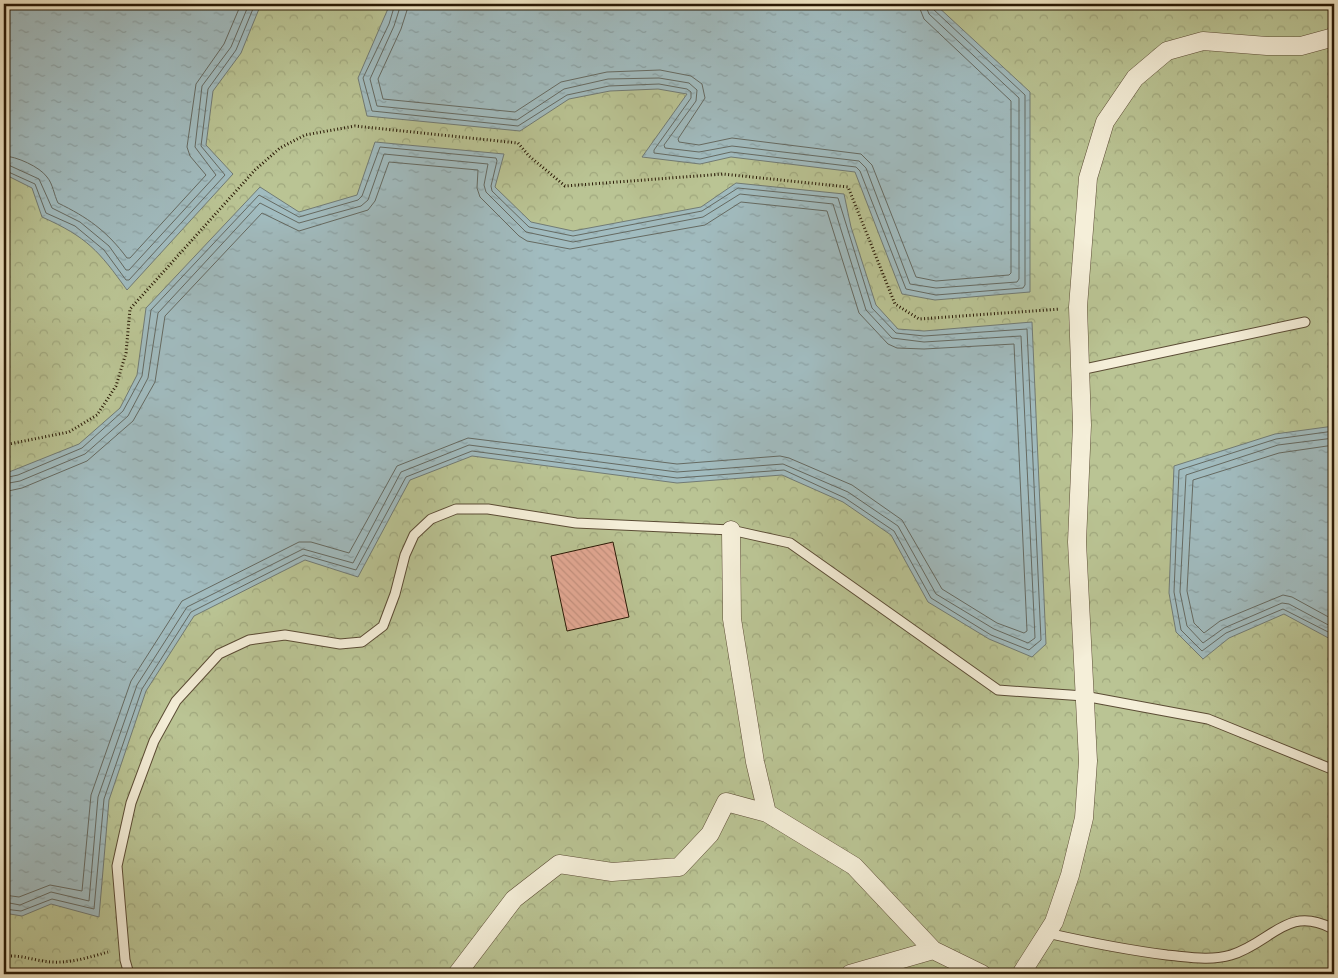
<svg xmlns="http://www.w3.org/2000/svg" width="1338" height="978" font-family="'Libre Caslon Text',serif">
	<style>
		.park { fill: url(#park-crowns); stroke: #726e4c }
		.water { fill: url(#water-ripples); stroke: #717b75 }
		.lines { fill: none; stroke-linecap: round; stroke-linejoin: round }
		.shore { stroke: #656a62; stroke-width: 1 }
		.building { fill: url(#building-back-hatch); stroke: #291905 }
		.service-casing { stroke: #5b4c35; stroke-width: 11 }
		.minor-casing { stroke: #5b4c35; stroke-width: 19 }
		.path { stroke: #291905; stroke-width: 3; stroke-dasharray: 1 2.5; stroke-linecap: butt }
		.service { stroke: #f5efd9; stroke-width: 9 }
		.minor { stroke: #f5efd9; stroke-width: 18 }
	</style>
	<defs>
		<pattern id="park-crowns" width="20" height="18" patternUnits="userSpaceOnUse" patternTransform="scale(1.25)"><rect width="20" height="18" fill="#bac494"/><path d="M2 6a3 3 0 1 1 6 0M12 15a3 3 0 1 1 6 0" fill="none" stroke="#a0a87e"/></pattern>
		<pattern id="water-ripples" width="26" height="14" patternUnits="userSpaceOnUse" patternTransform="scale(1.25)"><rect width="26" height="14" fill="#a1bcc0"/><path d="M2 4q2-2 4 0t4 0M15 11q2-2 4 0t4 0" fill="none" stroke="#8ba1a4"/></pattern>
		<pattern id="building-back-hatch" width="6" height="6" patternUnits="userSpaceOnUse" patternTransform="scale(1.25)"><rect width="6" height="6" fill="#e4a995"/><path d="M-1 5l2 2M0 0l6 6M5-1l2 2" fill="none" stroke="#c4917f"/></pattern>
	</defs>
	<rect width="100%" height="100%" fill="#f0e6c5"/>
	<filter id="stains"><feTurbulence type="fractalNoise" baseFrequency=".004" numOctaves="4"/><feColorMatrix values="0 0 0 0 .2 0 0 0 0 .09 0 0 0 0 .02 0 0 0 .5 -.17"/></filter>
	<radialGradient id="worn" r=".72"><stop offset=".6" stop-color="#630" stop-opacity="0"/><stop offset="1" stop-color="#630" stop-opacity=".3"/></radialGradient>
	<!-- park -->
	<path class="park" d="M4,4H1334V974H4Z"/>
	<!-- water -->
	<path class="water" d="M4,4H261L241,53L213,91L206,145L233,174L127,290C99,251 87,237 42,217L32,188L4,174Z
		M390,4H935L1030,92V292L935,300L902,294L855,172L731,157L700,164L642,157L687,94L658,89L610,91L569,99L520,131L367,116L358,78Z
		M375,142L504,154L495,187L531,222L573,231L701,207L736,183L844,194L851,227L876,305L898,329L924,331L1032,322L1046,644L1032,657L989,639L928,602L891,535L843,502L782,475L677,483L472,456L410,480L358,577L305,560L194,616L146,691L109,800L99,917L51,904L22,916L4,913V474L79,444L120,408L137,375L146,308L260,187L299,212L357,195Z
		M1334,426V641L1284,614L1229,638L1203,659L1176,632L1169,593L1174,466L1275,434Z"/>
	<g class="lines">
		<!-- shore -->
		<path class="shore" d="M395,4L389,24L363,78L372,111L518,126L567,95L609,86L659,84L687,89L691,92V98L654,150V153L700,159L731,152L856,167L860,171L906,289L936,295L1023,288L1025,285V95L933,9L932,4
			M401,4L394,26L370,79L377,106L517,120L564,89L608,79L659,78L689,83L697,90L696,101L664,145L665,148L699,152L732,146L859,161L866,168L910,284L936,288L1017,282L1019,279V98L929,14L925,4
			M409,4L401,29L378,79L383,99L515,112L561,82L607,72L660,70L691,76L702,84L705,98L678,139L679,142L699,145L732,138L861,154L872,165L916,277L936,281L1009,275L1011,273V101L924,19L918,4
			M4,156C16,156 40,167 47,177C53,184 54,195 58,203C87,217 107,231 127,258H130L206,175L190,156L187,147L196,84L224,44L241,4
			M4,163L39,179L52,208L80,222L109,246L126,270H129L216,175L195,147L202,86L231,47L249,4
			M4,170L35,184L46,213L75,226L104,250L126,280H129L225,175L201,146L208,89L236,50L255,4
			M1334,431L1276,439L1179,470L1174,592L1181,630L1202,651L1226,633L1283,609L1334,635
			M1334,438L1278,445L1186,475L1180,592L1187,626L1203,643L1224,628L1282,603L1289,604L1334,628
			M1334,445L1279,453L1193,480L1187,591L1194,623L1204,633L1220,621L1283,595L1292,597L1334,620
			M4,478L18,475L82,448L123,411L142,376L151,310L259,195L299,217L358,200L362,196L380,147L496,158L497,161L491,186L492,191L529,227L573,236L702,211L738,188L838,198L872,308L896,333L924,336L1027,329L1041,640L1029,650L991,635L931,598L894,531L845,498L784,470L677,478L472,451L406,477L356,570L304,555L191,612L142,689L104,799L94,909L52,899L21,911L4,909
			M4,484L20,481L85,454L128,416L148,378L158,313L260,203L299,223L361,206L368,200L384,154L488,164L484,185L486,192L526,232L573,242L703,217L740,194L833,204L866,310L892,338L924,342L1021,336L1035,638L1028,643L994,629L936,594L898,526L848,492L783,464L677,472L469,445L401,472L353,563L303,549L187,607L137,685L98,797L89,901L51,892L20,905L4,902
			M4,492L22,488L87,461L133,421L155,382L165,316L262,213L299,231L368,210L375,201L389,162L478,170L477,188L480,197L519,236L527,241L570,249L705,225L741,202L827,211L859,313L888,344L897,348L924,349L1014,344L1027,631L1024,633L997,623L942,589L902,520L852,485L789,458L780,456L677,464L468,438L397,466L349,553L311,542H299L182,601L131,681L91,795L82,891L50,885L19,897L4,895"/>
	</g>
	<!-- building -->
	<path class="building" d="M613,542L629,617L567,631L551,556Z"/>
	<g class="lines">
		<defs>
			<path id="service" d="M1080,370L1305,322
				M1047,933C1087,942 1127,950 1167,955C1189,957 1210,961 1231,955C1271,943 1287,905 1331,928
				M129,974L125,960L117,866L131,803L154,741L176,701L219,654L249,640L285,635L340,644L362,642L383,626L395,594L405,555L414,535L431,519L456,509H488L576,523L731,530L790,543L998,690L1084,696L1208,719L1334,770"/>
			<path id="minor" d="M731,530L732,619L755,762L767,813
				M457,974L514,899L559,864L612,872L679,867L710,834L726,802L767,813L854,866L933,950
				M850,974L933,950L982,974
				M1021,974L1054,922L1070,875L1084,818L1088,761L1077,542L1082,425L1078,307L1088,178L1105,122L1135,78L1167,51L1203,41L1267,46H1301L1334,37"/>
		</defs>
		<!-- service casing -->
		<use href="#service" class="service-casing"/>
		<!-- minor casing -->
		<use href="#minor" class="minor-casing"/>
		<!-- path -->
		<path class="path" d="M4,445L69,432L97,415L116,386L126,353L130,309L255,170L280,148L305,135L355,126L518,143L529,156L565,186L723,174L848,187L895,304L919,319L1060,309
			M4,957C17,954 29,959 43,961C65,965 87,958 108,952"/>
		<!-- service -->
		<use href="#service" class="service"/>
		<!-- minor -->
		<use href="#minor" class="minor"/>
	</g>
	<!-- margin -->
	<rect width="1338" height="978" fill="none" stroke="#f0e6c5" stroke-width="20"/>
	<rect x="5" y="5" width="1328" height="968" fill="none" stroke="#291905" stroke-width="2.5"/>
	<rect x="10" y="10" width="1318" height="958" fill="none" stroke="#291905"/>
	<rect width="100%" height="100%" filter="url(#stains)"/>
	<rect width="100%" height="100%" fill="url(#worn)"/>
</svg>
